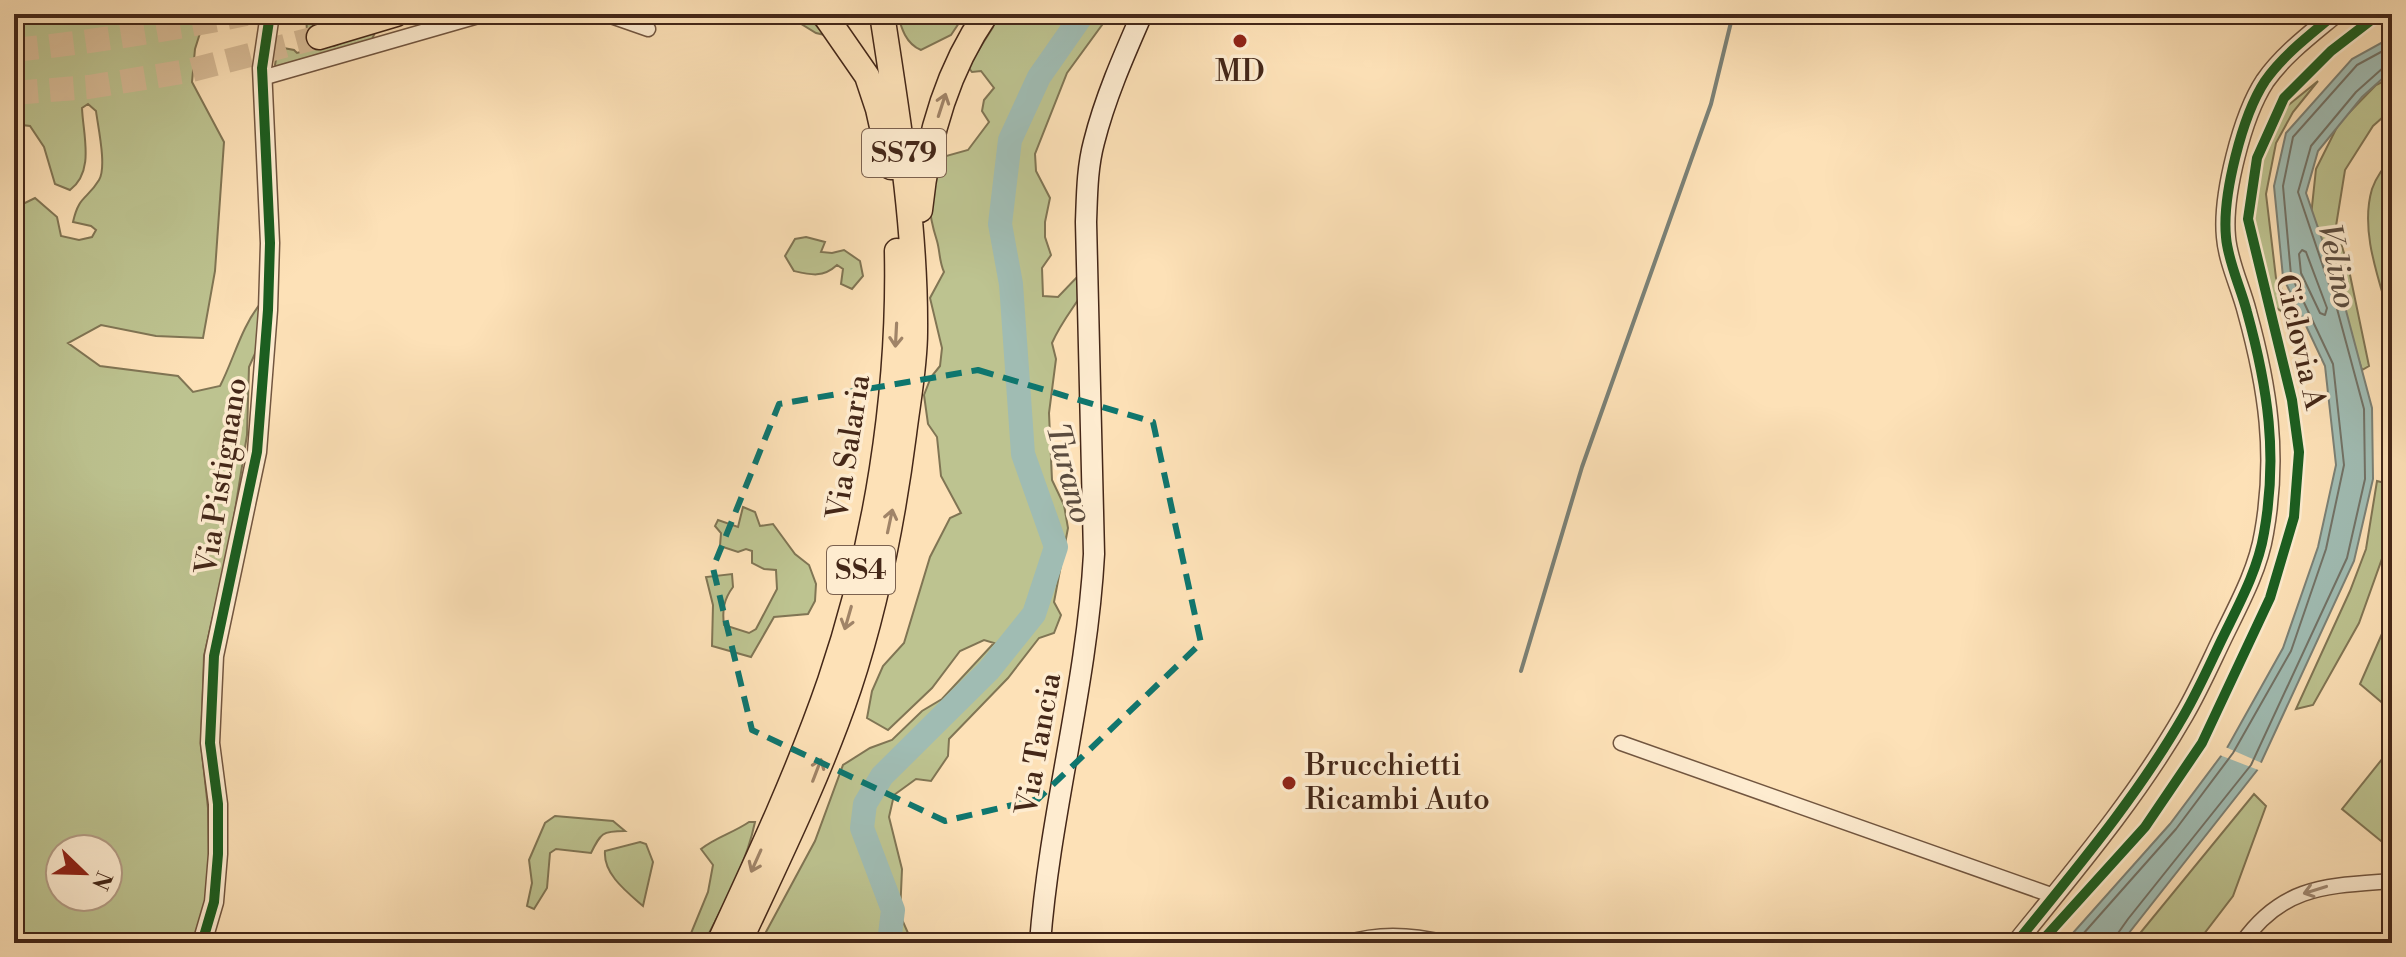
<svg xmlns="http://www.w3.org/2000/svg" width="2406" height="957" font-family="'Libre Bodoni',serif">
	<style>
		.green { fill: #bdc390; stroke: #807554; stroke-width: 2; fill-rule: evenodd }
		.water { fill: #a0bcb3; stroke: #7b8075; stroke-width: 2 }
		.pier { fill: #fde1b7 }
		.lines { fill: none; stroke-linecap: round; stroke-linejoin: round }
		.shore { stroke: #727266; stroke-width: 2 }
		.stream { stroke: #7b8075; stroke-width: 4 }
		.river { stroke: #a0bcb3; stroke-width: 24 }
		.trunk-tunnel { stroke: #d8bc97; stroke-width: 24; stroke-dasharray: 24 12; stroke-linecap: butt }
		.minor-casing { stroke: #725640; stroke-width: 17 }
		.tertiary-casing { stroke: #725640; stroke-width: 21 }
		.secondary-casing { stroke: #442718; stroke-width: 23 }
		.trunk-casing { stroke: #442718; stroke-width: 27 }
		.minor { stroke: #feecd0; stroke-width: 14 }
		.tertiary { stroke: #feecd0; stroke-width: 18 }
		.secondary { stroke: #feecd0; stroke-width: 20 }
		.trunk { stroke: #fde1b7; stroke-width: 24 }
		.cycleway-casing { stroke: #feecd0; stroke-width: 15 }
		.cycleway { stroke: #1b5e20; stroke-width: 10 }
		.oneway { stroke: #a08468 }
		.oneway2 { stroke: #a18a74 }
		.marked { fill: none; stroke: #0f766e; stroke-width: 6; stroke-dasharray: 16 10; stroke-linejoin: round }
		.poi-dot { fill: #8f2418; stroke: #feecd0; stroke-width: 3 }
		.labels { text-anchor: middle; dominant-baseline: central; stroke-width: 7; stroke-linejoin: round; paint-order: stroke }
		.shield { fill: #feecd0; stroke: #7c624f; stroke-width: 2 }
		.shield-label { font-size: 28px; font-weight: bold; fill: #442718 }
		.poi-label { font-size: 30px; fill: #442718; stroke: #feecd0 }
		.street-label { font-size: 30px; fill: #442718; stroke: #feecd0 }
		.water-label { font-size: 32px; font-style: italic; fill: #5b4c3f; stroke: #feecd0 }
	</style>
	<rect width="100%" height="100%" fill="#fde1b7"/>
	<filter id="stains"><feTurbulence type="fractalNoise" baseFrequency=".0025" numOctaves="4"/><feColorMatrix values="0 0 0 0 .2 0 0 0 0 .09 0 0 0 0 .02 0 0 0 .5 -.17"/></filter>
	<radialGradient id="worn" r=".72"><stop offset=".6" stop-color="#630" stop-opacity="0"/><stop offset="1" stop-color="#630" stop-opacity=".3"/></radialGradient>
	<!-- green -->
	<path class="green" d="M14,14H206L195,49L192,82L224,142L215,271L203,338L156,336L101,325L68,343L100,366L178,376L193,392L220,386C234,359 241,327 261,303L257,349L249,367L247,435L230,542L204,656L201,744L208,808L209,860L207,901L195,943H14V203H25L35,198L57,217L61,236L79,240L92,237L96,230L91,226L73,222C79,195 87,200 99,180C107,167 98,127 96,111L88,104L82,108C83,135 95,171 70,190L55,184L44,147L30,126L14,124ZM60,849H108V897H60Z
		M306,14H324L313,34L321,44L334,46L377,28L370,44L277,67L275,65L278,47L294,50L297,53L308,50Z
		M785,14H806L825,35L816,33Z
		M898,14H965L951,35L921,50C906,44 901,28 898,14Z
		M996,14H1110L1067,73L1035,154L1036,171L1050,198L1045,222V237L1051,255L1042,268L1043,296L1058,297L1079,275L1087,286C1075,306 1061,322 1052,343L1056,359L1049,413L1052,480L1064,505L1068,528L1054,602L1061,615L1054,633L1039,638L1008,678L949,739L948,756L931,781L916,779L894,795L889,817L902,869L900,915L908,933L909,943H760L815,841L843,765L870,748L892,740L922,711L942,699L994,643L984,640L960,651L932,688L888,730L867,718L872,691L883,666L904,643L930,557L950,518L961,513L941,476L937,437L928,424L924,395L931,377L940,366L942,348L930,298L944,272C939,261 940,251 937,241C926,207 926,187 946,156L968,150L989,122L982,111L984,100L994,88L981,71L972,72L968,67L993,27Z
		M2392,77V109L2373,126L2345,170L2336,226L2349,270L2369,366L2362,370L2311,216L2316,169L2339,123L2376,85Z
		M2318,81L2293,112L2276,143L2266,194L2276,278L2301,325L2275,307L2253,225L2262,153L2281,111Z
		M2392,157V326C2381,284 2359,233 2372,189C2376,177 2384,167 2392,157Z
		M806,237L825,242L821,252L832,253L844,250L860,261L863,276L852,289L841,284L843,269L837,265C823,278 811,275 794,271L785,256L795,239Z
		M2377,481L2389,484L2384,553L2359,623L2313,705L2296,709L2350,591L2366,549Z
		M743,507L755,512L760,526L773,524L795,554L809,565L816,584L815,601L808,614L774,617L751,657L712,646L713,605L706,577L732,574L733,587C724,599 722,610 724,625L749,633L756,629L777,589L776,570L764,569L752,563V551L746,549L738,552L720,546L721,533L715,526L718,520L738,527Z
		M2392,611V711L2360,684Z
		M2383,758L2392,766V850L2342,809Z
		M2254,794L2266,806L2233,896L2197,943H2132Z
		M555,816L613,821L625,831C602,831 601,833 591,853L556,849L550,853L547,888L534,909L527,906L532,883L529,860L545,823Z
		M749,822H755C746,865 724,904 704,943H687L708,892L713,865L701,849C716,837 733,833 749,822Z
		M640,842L646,844L653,862L643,906C627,892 603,874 605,851Z"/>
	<!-- water -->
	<path class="water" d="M2392,37V70L2362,97L2318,151L2306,193L2344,303L2372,408L2373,479L2354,561L2258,769L2121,943H2064L2170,824L2227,748L2283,648L2318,547L2336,465L2325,366L2283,277L2274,186L2286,133L2352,59Z"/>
	<!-- pier -->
	<path class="pier" d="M2223,746L2264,764L2261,771L2217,754Z"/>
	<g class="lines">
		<!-- shore -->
		<path class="shore" d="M2302,250L2306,252L2327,308L2325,315L2320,313L2301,273L2299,254Z
			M2075,943L2176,829L2233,753L2291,651L2326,549L2344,465L2333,364L2291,275L2283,186L2293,137L2357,65L2392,46
			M2115,943L2116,936L2128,919L2251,765L2347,558L2365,479L2364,409L2336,305L2298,192L2311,146L2356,92L2384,67L2392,65"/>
		<!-- stream -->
		<path class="stream" d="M1521,671L1582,467L1711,104L1733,14"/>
		<!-- river -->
		<path class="river" d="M889,943L893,910L862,828L865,804L882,776L989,670L1034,614L1056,547L1023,454L1011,284L1000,224L1010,140L1039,77L1083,14"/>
		<!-- trunk-tunnel -->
		<path class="trunk-tunnel" d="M14,50C92,42 169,30 246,14
			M14,93L89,87L188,71L319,37"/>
		<defs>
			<path id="minor" d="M605,14L648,29
				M262,78L485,14
				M1621,743L2054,896
				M1347,943C1380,932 1414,935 1446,943
				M2242,943C2283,885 2327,886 2392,881"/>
			<path id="tertiary" d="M202,943L214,902L218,854V804L210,743L214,656L257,452L268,310L270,243L262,68L270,14
				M2016,943C2075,870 2137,797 2184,715C2198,691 2210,664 2222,639C2238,606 2258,570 2264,533C2278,455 2268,388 2247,312C2241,288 2228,262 2226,237C2222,196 2242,116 2265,81C2283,55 2311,34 2335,14"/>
			<path id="secondary" d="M1040,943C1050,812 1087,685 1094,554L1086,222C1087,196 1087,168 1094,142C1105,98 1124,55 1142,14"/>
			<path id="trunk" d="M824,14L867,76L878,109L891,167
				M319,37L396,14
				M920,210C927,141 946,72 986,14
				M719,943C759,857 799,771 830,681C876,545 900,395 897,251
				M739,943C778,859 819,776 849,688C876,606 893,520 904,434C908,401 915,366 915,332C916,225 898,119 882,14"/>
		</defs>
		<!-- minor casing -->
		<use href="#minor" class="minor-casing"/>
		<!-- tertiary casing -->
		<use href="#tertiary" class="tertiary-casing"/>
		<!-- secondary casing -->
		<use href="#secondary" class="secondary-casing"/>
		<!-- trunk casing -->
		<use href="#trunk" class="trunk-casing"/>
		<!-- minor -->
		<use href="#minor" class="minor"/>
		<!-- tertiary -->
		<use href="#tertiary" class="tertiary"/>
		<!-- secondary -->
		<use href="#secondary" class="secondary"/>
		<!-- trunk -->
		<use href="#trunk" class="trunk"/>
		<defs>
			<path id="cycleway" d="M202,943L214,902L218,854V804L210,743L214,656L257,452L268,310L270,243L262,68L270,14
				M2016,943C2075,870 2137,797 2184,715C2198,691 2210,664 2222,639C2238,606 2258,570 2264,533C2278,455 2268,388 2247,312C2241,288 2228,262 2226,237C2222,196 2242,116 2265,81C2283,55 2311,34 2335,14
				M2040,943L2145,827L2202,743L2270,598L2294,517L2299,452L2292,400L2248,219L2257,158L2284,98L2331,51L2379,14"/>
		</defs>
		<!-- cycleway casing -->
		<use href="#cycleway" class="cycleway-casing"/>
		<!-- cycleway -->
		<use href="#cycleway" class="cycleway"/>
	</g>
	<!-- one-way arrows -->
	<defs><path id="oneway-shaft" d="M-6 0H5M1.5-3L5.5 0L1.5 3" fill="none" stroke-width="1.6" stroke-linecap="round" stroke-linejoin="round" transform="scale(2)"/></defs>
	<g class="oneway">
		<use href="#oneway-shaft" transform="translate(942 105) rotate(-72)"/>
		<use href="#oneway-shaft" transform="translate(896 335) rotate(93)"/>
		<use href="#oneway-shaft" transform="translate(890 521) rotate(-78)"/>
		<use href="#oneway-shaft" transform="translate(848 618) rotate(106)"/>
		<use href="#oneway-shaft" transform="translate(817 770) rotate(-69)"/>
		<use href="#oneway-shaft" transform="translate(756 861) rotate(114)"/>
	</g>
	<use class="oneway2" href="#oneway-shaft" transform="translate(2315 890) rotate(163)"/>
	<!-- marked area -->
	<path class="marked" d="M978,370L1153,422L1201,643L1038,799L945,821L752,730L713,568L779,404Z"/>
	<!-- markers -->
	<g class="poi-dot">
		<circle cx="1240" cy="41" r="8"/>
		<circle cx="1289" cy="783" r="8"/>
	</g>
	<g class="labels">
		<!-- shield labels -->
		<g class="shield">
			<rect x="862" y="129" width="84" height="48" rx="6"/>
			<rect x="827" y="546" width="68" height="48" rx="6"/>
		</g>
		<g class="shield-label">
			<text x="904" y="153">SS79</text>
			<text x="861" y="570">SS4</text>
		</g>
		<!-- poi labels -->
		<g class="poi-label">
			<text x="1240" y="72">MD</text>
			<text x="1305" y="766" text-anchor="start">Brucchietti<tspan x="1305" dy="34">Ricambi Auto</tspan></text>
		</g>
		<!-- street labels -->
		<g class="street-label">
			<text transform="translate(2300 342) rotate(77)">Ciclovia A</text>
			<text transform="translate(849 447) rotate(-81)">Via Salaria</text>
			<text transform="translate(222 476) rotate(-81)">Via Pistignano</text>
			<text transform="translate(1039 744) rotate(-80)">Via Tancia</text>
		</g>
		<!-- water labels -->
		<g class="water-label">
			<text transform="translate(2337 266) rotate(78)">Velino</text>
			<text transform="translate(1069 473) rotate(75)">Turano</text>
		</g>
	</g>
	<!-- margin -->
	<rect width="2406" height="957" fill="none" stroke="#fde1b7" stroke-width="48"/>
	<rect x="16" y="16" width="2374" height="925" fill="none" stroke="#442718" stroke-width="4"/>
	<rect x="24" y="24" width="2358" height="909" fill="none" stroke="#442718" stroke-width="2"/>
	<!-- north arrow -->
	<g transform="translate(84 873) rotate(113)"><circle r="38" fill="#feecd0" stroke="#b49d86" stroke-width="2"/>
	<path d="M0-6L14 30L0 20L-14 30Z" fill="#8f2418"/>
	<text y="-12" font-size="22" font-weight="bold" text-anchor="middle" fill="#442718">N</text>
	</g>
	<rect width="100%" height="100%" filter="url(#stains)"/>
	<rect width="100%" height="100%" fill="url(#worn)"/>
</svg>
